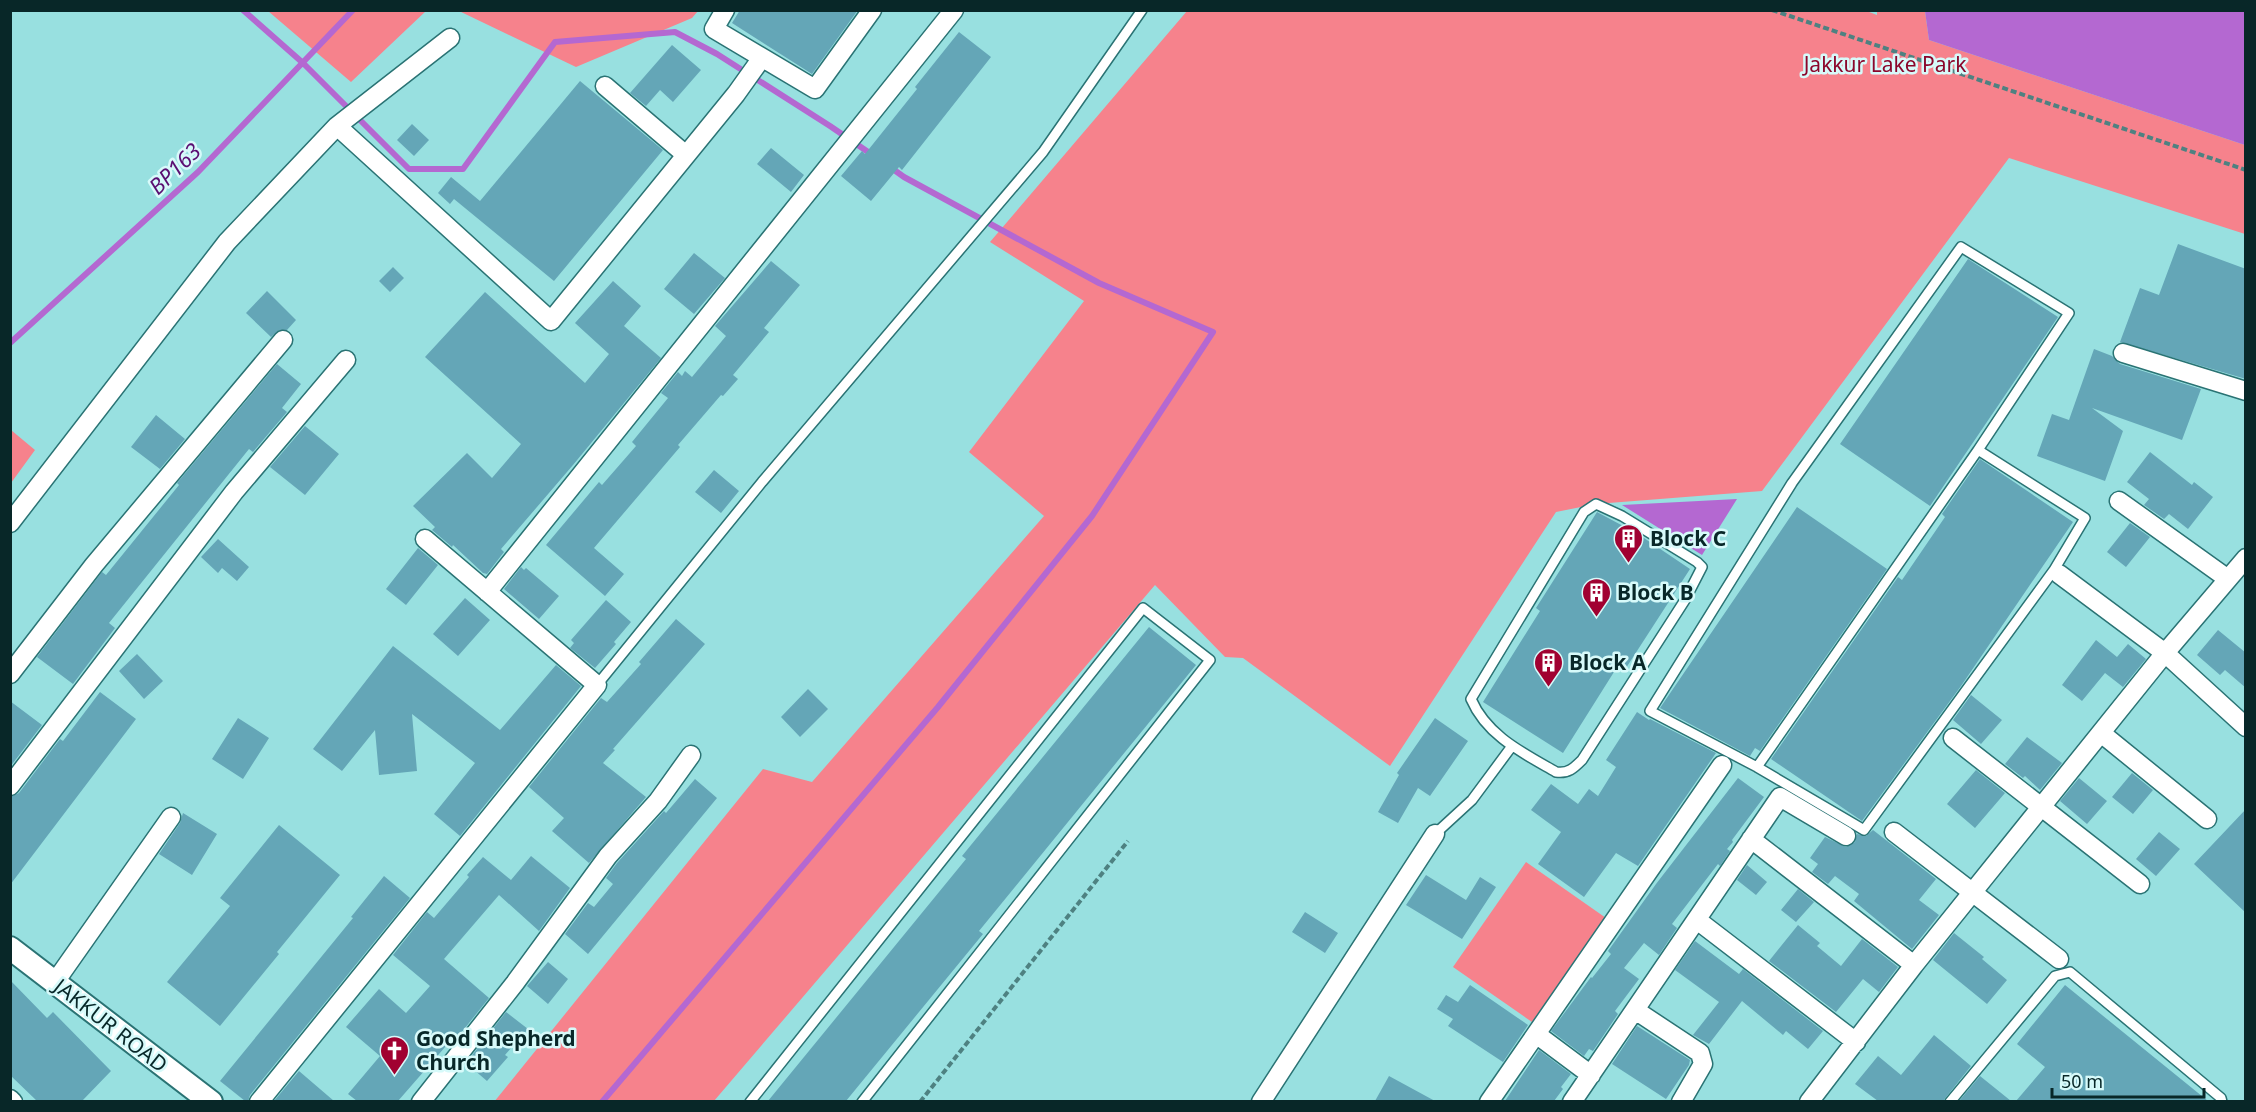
<svg xmlns="http://www.w3.org/2000/svg" width="2256" height="1112" font-family="'Noto Sans',sans-serif">
	<style>
		.green { fill: #f6828c }
		.water { fill: #b468d1 }
		.lines { fill: none; stroke-linecap: round; stroke-linejoin: round }
		.stream { stroke: #b468d1; stroke-width: 6 }
		.building { fill: #64a6b7 }
		.service-casing { stroke: #2a7374; stroke-width: 12 }
		.minor-casing { stroke: #2a7374; stroke-width: 21 }
		.tertiary-casing { stroke: #2a7374; stroke-width: 26 }
		.path { stroke: #4e8181; stroke-width: 4; stroke-dasharray: 6 3; stroke-linecap: butt }
		.service { stroke: #fff; stroke-width: 9 }
		.minor { stroke: #fff; stroke-width: 18 }
		.tertiary { stroke: #fff; stroke-width: 22 }
		.labels { text-anchor: middle; dominant-baseline: central; stroke-width: 5; stroke-linejoin: round; paint-order: stroke }
		.park-label { font-size: 21px; fill: #8b062b; stroke: #d7fafa }
		.poi-label { font-size: 21px; font-weight: bold; fill: #082728; stroke: #d7fafa; text-anchor: start }
		.street-label { font-size: 21px; fill: #082728; stroke: #d7fafa }
		.water-label { font-size: 22px; font-style: italic; fill: #5a0f72; stroke: #d7fafa }
	</style>
	<rect width="100%" height="100%" fill="#98e0e0"/>
	<!-- green -->
	<path class="green" d="M1864,10L1877,15V11H1925L1929,40L2245,145V234L2009,158L1762,491L1596,504L1556,512L1390,766L1243,658L1225,657L1155,585L714,1101L494,1102L763,769L812,782L1044,516L969,452L1084,301L990,242L1187,11Z
		M268,11H426L351,82Z
		M459,11H698L692,18L576,67Z
		M11,430L35,450L11,483Z
		M1526,862L1606,918L1532,1022L1453,967Z"/>
	<!-- water -->
	<path class="water" d="M1925,11H2245V145L1929,40Z
		M1737,499L1702,555L1622,505Z"/>
	<g class="lines">
		<!-- stream -->
		<path class="stream" d="M243,10L303,63L409,169H463L555,42L675,32L717,54L830,126L874,156
			M10,343L198,172L353,10
			M602,1102L938,707L1092,516L1213,332L1099,283L904,177L890,167"/>
	</g>
	<!-- building -->
	<path class="building" d="M740,10H858L812,74L732,23Z
		M959,32L991,57L902,170L899,167L871,201L841,176L862,151L865,154L917,89L915,87Z
		M672,45L701,70L673,102L660,90L646,106L630,93Z
		M580,81L663,150L554,281L454,199L450,204L438,193L451,177L480,201Z
		M412,124L429,140L414,156L397,140Z
		M771,148L804,175L791,192L757,164Z
		M2178,244L2246,269V379L2120,342L2140,288L2159,295Z
		M694,253L725,278L694,314L664,289Z
		M1968,259L2058,317L1930,506L1840,444Z
		M771,261L800,285L764,328L769,332L733,375L738,379L723,396L721,395L678,445L680,447L594,548L624,574L605,596L546,545L599,482L602,485L636,446L632,442L668,398L661,393L678,372L682,376L685,371L692,377L726,336L715,326Z
		M393,267L404,278L390,292L379,281Z
		M613,281L641,306L624,326L661,358L573,465L501,549L504,552L487,574L483,573L453,545L452,547L432,530L435,527L413,506L467,453L492,478L521,444L425,357L485,292L585,383L609,354L575,323Z
		M267,291L296,320L287,330H279L271,337L246,313Z
		M2094,349L2112,356L2120,364L2201,389L2182,440L2092,408L2123,431L2105,481L2037,456L2052,414L2069,420Z
		M277,364L301,384L282,408L287,412L253,452L249,449L109,623L115,628L73,684L37,657L102,572L106,575L179,485L177,483Z
		M156,415L185,439L160,469L131,447Z
		M305,426L339,454L305,495L270,467Z
		M2150,452L2192,485L2194,482L2213,497L2188,529L2169,514L2164,519L2144,505L2149,499L2127,482Z
		M1980,459L2073,522L1961,686L1862,821L1771,759L1898,577L1902,580L1945,517L1942,514Z
		M714,470L739,491L721,513L695,492Z
		M1797,507L1887,569L1760,751L1755,748L1750,756L1660,708Z
		M1597,512L1638,534L1690,569L1626,668L1619,664L1563,753L1483,702L1540,611L1536,608Z
		M2130,523L2150,537L2126,567L2107,552Z
		M218,539L249,567L237,581L222,568L218,573L201,557Z
		M418,548L438,565L406,605L386,589Z
		M521,567L524,570L526,568L559,596L539,619L504,589Z
		M465,598L490,620L458,656L433,634Z
		M606,600L631,622L614,642L616,644L595,668L570,648L574,643L571,640Z
		M676,619L705,644L613,749L615,750L603,763L646,797L589,863L552,831L564,818L529,787L601,698L607,702L641,664L639,662Z
		M1149,627L1196,665L979,931L983,934L846,1101H768L966,859L962,856Z
		M2218,630L2246,653V688L2225,670L2220,675L2197,655Z
		M2096,640L2117,657L2128,644L2146,659L2123,687L2105,673L2082,701L2062,685Z
		M393,646L500,730L556,665L581,686L460,836L434,814L475,763L412,714L417,771L379,775L375,730L342,771L313,749Z
		M137,654L163,681L144,699L119,671Z
		M808,689L828,709L800,737L781,717Z
		M100,692L136,719L10,885V797L19,793L60,739L63,741Z
		M1971,695L2002,720L1981,744L1953,720Z
		M10,701L42,725L10,767Z
		M1637,712L1649,720L1650,719L1716,753L1638,866L1616,853L1584,897L1538,864L1561,832L1531,810L1551,784L1578,804L1589,789L1598,796L1616,767L1606,760Z
		M238,718L269,738L243,779L212,759Z
		M1435,718L1468,741L1430,796L1418,788L1398,823L1378,812L1399,775L1397,773Z
		M2027,737L2062,763L2040,790L2025,776L2023,778L2005,764Z
		M1976,770L2005,793L1975,828L1947,804Z
		M2132,773L2153,790L2133,814L2112,797Z
		M1738,778L1764,797L1732,840L1733,842L1727,849L1730,851L1720,866L1718,864L1672,924L1677,928L1659,955L1644,943L1624,968L1639,979L1615,1011L1618,1014L1593,1051L1589,1049L1584,1056L1551,1031L1591,977L1592,978L1611,954L1608,951L1656,884Z
		M2079,778L2107,801L2087,824L2060,801Z
		M695,779L717,798L588,954L565,934L588,903L594,907L613,884L606,878L617,863L664,811L666,813Z
		M2246,809V913L2194,864Z
		M183,813L217,834L192,875L159,854L180,823Z
		M279,825L340,875L277,952L279,954L220,1026L167,982L230,906L220,898Z
		M1873,830L1936,879L1919,900L1939,915L1912,949L1854,901L1859,894L1835,876L1828,884L1812,872L1818,864L1810,858L1825,837L1846,847L1855,842L1857,834L1866,836Z
		M2159,832L2180,849L2156,876L2136,859Z
		M531,856L570,888L539,931L499,895L444,959L489,998L449,1048L446,1046L398,1101H357L348,1094L380,1056L346,1027L379,989L406,1013L430,986L393,955L427,912L434,918L469,877L467,875L483,857L511,880Z
		M1747,865L1767,882L1756,895L1737,880Z
		M1426,875L1466,900L1480,877L1496,887L1462,939L1406,905Z
		M384,876L410,898L250,1095L248,1101H245L220,1081L353,918L351,917Z
		M1798,889L1814,902L1796,922L1781,910Z
		M1305,912L1338,933L1325,953L1292,932Z
		M1798,925L1820,943L1817,946L1841,966L1862,939L1898,967L1879,992L1863,979L1836,1012L1769,961Z
		M1954,933L1984,957L1982,959L2007,980L1987,1004L1933,960Z
		M1695,941L1739,974L1743,969L1823,1031L1808,1049L1786,1031L1783,1035L1742,1001L1709,1044L1693,1035L1719,1002L1675,970Z
		M548,962L568,979L548,1004L527,986Z
		M10,980L47,1018L53,1012L111,1071L82,1101H37L10,1075Z
		M1470,985L1528,1025L1503,1062L1448,1026L1453,1019L1437,1009L1446,995L1458,1002Z
		M2065,985L2208,1101H2016L2045,1067L2017,1044Z
		M506,1012L528,1029L505,1055L508,1057L487,1081L466,1063Z
		M1637,1026L1690,1060L1689,1065L1666,1099L1612,1064Z
		M1934,1035L1971,1066L1943,1101H1878L1855,1084L1878,1056L1901,1075Z
		M1539,1050L1571,1074L1561,1087L1563,1089L1554,1101H1505Z
		M299,1071L334,1101H274Z
		M1389,1076L1435,1101H1375Z
		M1980,1076L2011,1101H1959Z"/>
	<g class="lines">
		<defs>
			<path id="service" d="M1596,504L1622,516L1697,562L1702,567L1685,600L1582,760C1574,768 1568,774 1556,772C1523,753 1487,736 1471,699L1584,512Z
				M2054,570L1864,830L1757,767L1650,711L1792,483L1961,247L2069,313L1978,450L2085,518L2054,570L2059,574
				M597,685L762,482L1043,152L1142,10
				M1757,767L1978,450
				M1435,834L1472,800L1512,746
				M750,1102L1143,608L1210,660L862,1102
				M1950,1102L2055,976L2070,972L2221,1098L2222,1102"/>
			<path id="minor" d="M725,10L714,29L815,89L872,10
				M605,86L686,155
				M337,126L551,321L736,94L761,59
				M2123,353L2246,391
				M2119,501L2228,579
				M10,523L227,242L337,126L450,38
				M2059,574L2165,653L2246,727
				M487,592L954,10
				M10,674L94,565L283,340
				M2101,733L2207,819
				M1953,738L2140,884
				M10,786L234,492L346,360
				M1894,832L2059,959
				M1751,839L1914,965
				M1697,920L1856,1042
				M55,982L171,817
				M1635,1010L1700,1053L1703,1064L1681,1102
				M1536,1034L1591,1075
				M10,1099L13,1102
				M259,1102L597,685L425,539
				M421,1102L515,983L608,856L658,801L691,755
				M1261,1102L1435,834
				M1489,1102L1722,765
				M1572,1102L1780,797L1846,836
				M1809,1102L1914,965L2165,653L2246,558"/>
			<path id="tertiary" d="M10,948L211,1102"/>
		</defs>
		<!-- service casing -->
		<use href="#service" class="service-casing"/>
		<!-- minor casing -->
		<use href="#minor" class="minor-casing"/>
		<!-- tertiary casing -->
		<use href="#tertiary" class="tertiary-casing"/>
		<!-- path -->
		<path class="path" d="M1772,10L2246,170
			M920,1102L1128,841"/>
		<!-- service -->
		<use href="#service" class="service"/>
		<!-- minor -->
		<use href="#minor" class="minor"/>
		<!-- tertiary -->
		<use href="#tertiary" class="tertiary"/>
	</g>
	<!-- icons -->
	<defs>
		<symbol id="building-pin" viewBox="-11 -11 22 30"><path d="M0 17L-7.5 6A9.5 9.5 0 1 1 7.5 6Z" fill="#a10131" stroke="#d7fafa"/><path d="M-4-6H4V6H1V3H-1V6H-4ZM-2.5-4.3h1.7v1.8h-1.7ZM.8-4.3h1.7v1.8H.8ZM-2.5-1h1.7V.8h-1.7ZM.8-1h1.7V.8H.8Z" fill="#fff"/></symbol>
		<symbol id="church-pin" viewBox="-11 -11 22 30"><path d="M0 17L-7.5 6A9.5 9.5 0 1 1 7.5 6Z" fill="#a10131" stroke="#d7fafa"/><path d="M-1.2-6h2.4v3.5h3.3v2.4h-3.3V6h-2.4V-.1h-3.3v-2.4h3.3Z" fill="#fff"/></symbol>
	</defs>
	<g fill-rule="evenodd">
		<use href="#building-pin" x="1612" y="522" width="33" height="45"/>
		<use href="#building-pin" x="1580" y="576" width="33" height="45"/>
		<use href="#building-pin" x="1532" y="646" width="33" height="45"/>
		<use href="#church-pin" x="378" y="1034" width="33" height="45"/>
	</g>
	<g class="labels">
		<!-- park labels -->
		<g class="park-label">
			<text x="1885" y="64">Jakkur Lake Park</text>
		</g>
		<!-- poi labels -->
		<g class="poi-label">
			<text x="1650" y="538">Block C</text>
			<text x="1617" y="592">Block B</text>
			<text x="1569" y="662">Block A</text>
			<text x="416" y="1038">Good Shepherd<tspan x="416" dy="24">Church</tspan></text>
		</g>
		<!-- street labels -->
		<g class="street-label">
			<text transform="translate(111 1025) rotate(38)">JAKKUR ROAD</text>
		</g>
		<!-- water labels -->
		<g class="water-label">
			<text transform="translate(174 168) rotate(-44)">BP163</text>
		</g>
	</g>
	<!-- border -->
	<rect width="2256" height="1112" fill="none" stroke="#082728" stroke-width="24"/>
	<!-- scale -->
	<path d="M2052 1088v9h152v-9" fill="none" stroke="#082728" stroke-width="3"/>
	<text x="2061" y="1088" font-size="18" fill="#082728" stroke="#d7fafa" stroke-width="4.5" paint-order="stroke">50 m</text>
</svg>
